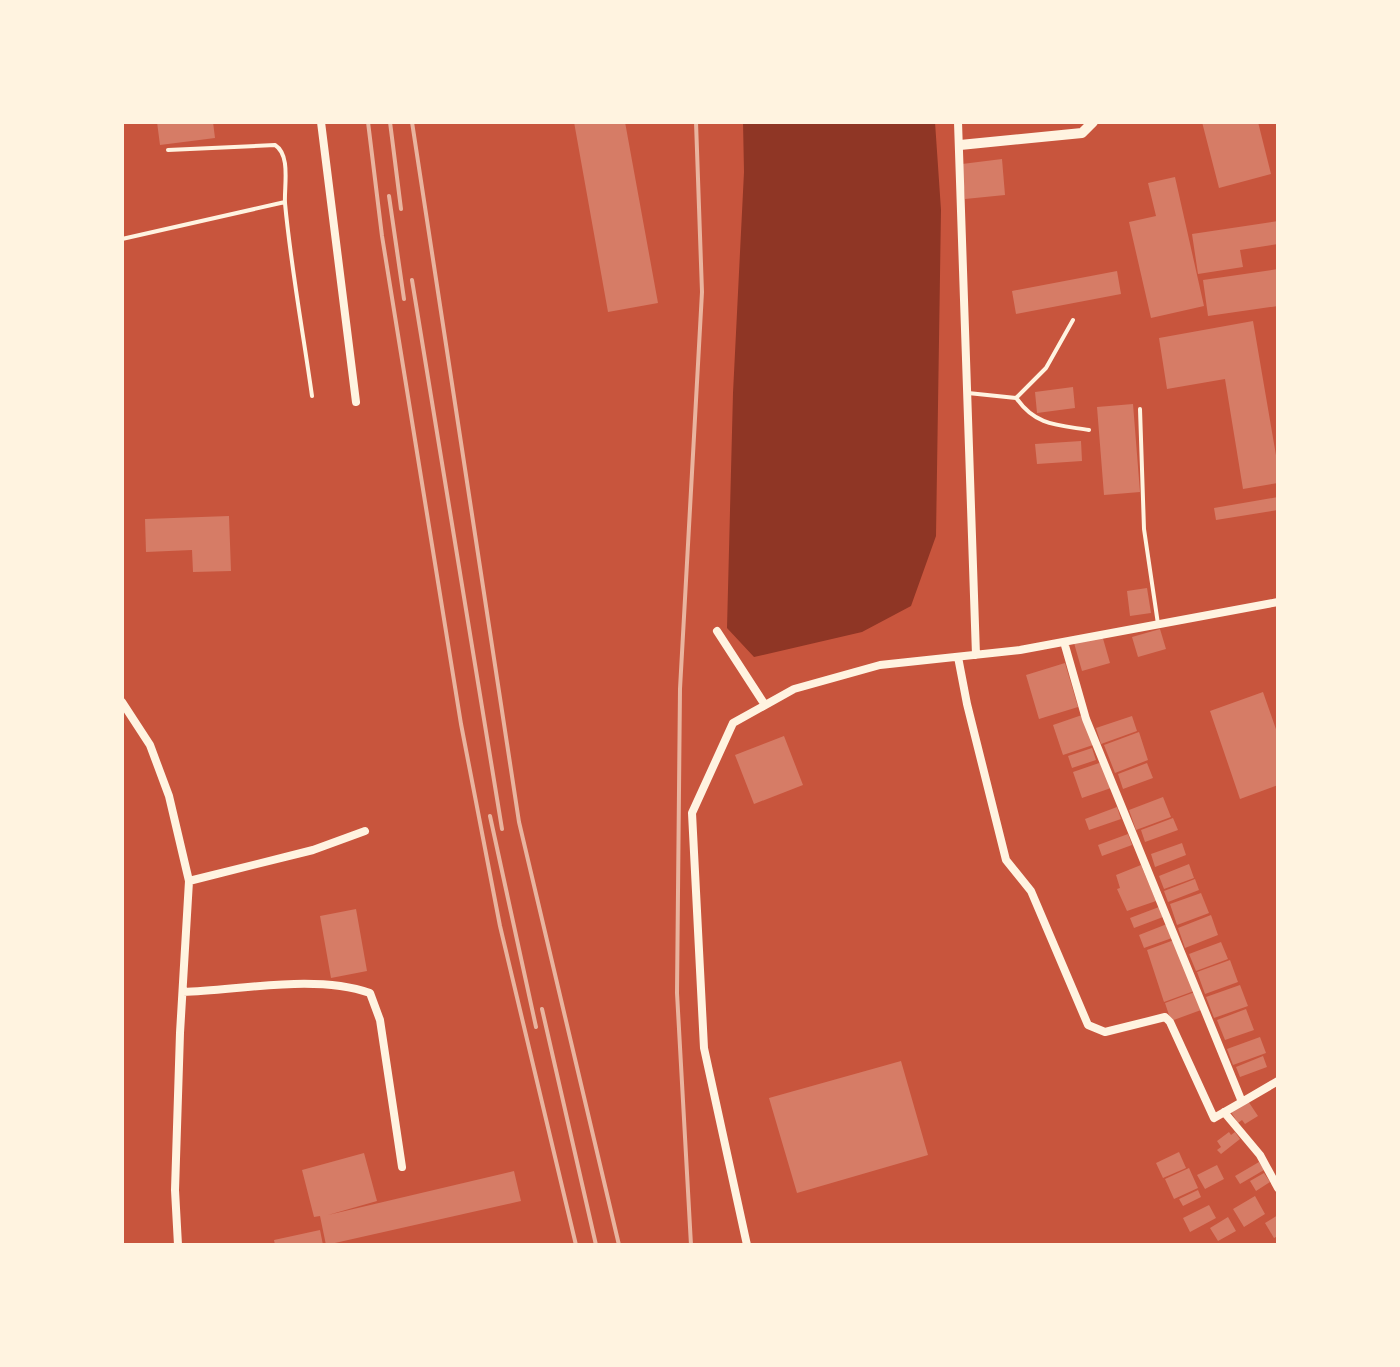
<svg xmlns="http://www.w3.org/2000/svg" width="1400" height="1367" font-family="'Roboto Condensed',sans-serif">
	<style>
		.water { fill: #8f3625 }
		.building { fill: #d67c66 }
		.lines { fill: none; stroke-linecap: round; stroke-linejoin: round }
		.service { stroke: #fff3e0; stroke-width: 4 }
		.minor { stroke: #fff3e0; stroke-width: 8 }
		.tertiary { stroke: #fff3e0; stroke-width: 10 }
		.rail { stroke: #e9b49f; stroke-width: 4 }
	</style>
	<rect width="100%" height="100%" fill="#c8553d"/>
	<!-- water -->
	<path class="water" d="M743,122H935L941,210L936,536L911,606L862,632L754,657L727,628L733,393L744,172Z"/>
	<!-- building -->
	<path class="building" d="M157,122H213L215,138L160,145Z
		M574,122H625L658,303L608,312Z
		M1202,122H1258L1271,174L1219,188Z
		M1002,159L1005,195L965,199L962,164Z
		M1175,177L1204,306L1151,318L1129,222L1156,216L1148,183Z
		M1278,221V244L1240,250L1243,267L1198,274L1192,234Z
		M1278,269V306L1208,316L1203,280Z
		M1117,271L1121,294L1016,314L1012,291Z
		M1253,321L1278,467V483L1243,489L1225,379L1167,389L1159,338Z
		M1073,387L1075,408L1037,413L1035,392Z
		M1133,404L1140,492L1104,495L1097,407Z
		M1081,441L1082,461L1037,464L1035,444Z
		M1278,497V510L1216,520L1214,508Z
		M229,516L231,571L193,572L192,550L146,552L145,519Z
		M1147,588L1151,613L1130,616L1127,591Z
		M1160,629L1166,649L1138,657L1132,637Z
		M1102,635L1110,663L1082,671L1074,643Z
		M1065,663L1078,707L1039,719L1026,675Z
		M1263,692L1278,735V785L1240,799L1210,711Z
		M1082,715L1093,745L1063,755L1053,725Z
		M1132,716L1137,731L1101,744L1096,728Z
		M1139,732L1148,760L1115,773L1104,745Z
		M784,736L803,785L754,804L735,755Z
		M1092,748L1096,760L1072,768L1068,756Z
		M1102,762L1111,788L1082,798L1073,772Z
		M1147,763L1153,778L1123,789L1118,774Z
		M1163,797L1171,817L1136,830L1129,810Z
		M1117,807L1121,819L1089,830L1085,819Z
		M1173,818L1178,830L1145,842L1141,830Z
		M1128,834L1132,845L1102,856L1098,845Z
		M1182,843L1186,855L1155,867L1151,854Z
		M1189,864L1194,878L1164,889L1159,876Z
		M1141,865L1156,901L1127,911L1117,889L1120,888L1116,875Z
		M1195,879L1199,890L1168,902L1164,891Z
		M1201,893L1209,913L1177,925L1170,904Z
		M1159,907L1163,917L1134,928L1130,918Z
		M356,909L367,971L331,978L320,916Z
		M1211,915L1218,935L1185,948L1178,928Z
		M1167,924L1172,938L1144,948L1139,935Z
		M1174,940L1194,991L1164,1002L1147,950Z
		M1221,942L1228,959L1196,971L1189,954Z
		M1230,960L1238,982L1205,994L1197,972Z
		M1240,985L1248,1006L1214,1018L1206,997Z
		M1195,992L1201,1010L1171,1021L1165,1003Z
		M1246,1009L1254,1030L1225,1040L1217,1020Z
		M1260,1037L1266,1053L1233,1065L1227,1049Z
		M1263,1056L1267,1067L1240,1077L1236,1067Z
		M901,1061L928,1155L797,1193L769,1098Z
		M1248,1101L1258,1116L1245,1124L1242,1120L1238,1123L1231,1112Z
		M1229,1132L1231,1135L1235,1132L1240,1139L1221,1154L1217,1150L1221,1147L1217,1141Z
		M1179,1152L1186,1168L1163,1178L1156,1163Z
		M364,1153L377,1201L328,1215L514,1171L521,1201L326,1245L320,1216L314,1217L302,1170Z
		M1259,1162L1264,1170L1240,1184L1235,1176Z
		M1217,1165L1224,1179L1205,1189L1197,1175Z
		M1189,1168L1198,1188L1174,1199L1165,1179Z
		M1264,1173L1270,1182L1256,1191L1250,1181Z
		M1198,1190L1201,1197L1183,1206L1179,1199Z
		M1255,1196L1265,1214L1244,1227L1233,1209Z
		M1209,1205L1216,1218L1190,1232L1183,1218Z
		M1278,1215V1236L1274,1238L1265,1223Z
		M1228,1217L1236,1231L1218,1241L1210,1228Z
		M320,1230L323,1245H275L274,1240Z"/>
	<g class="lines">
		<!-- service -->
		<path class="service" d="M168,150L275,145C291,155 284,186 285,203C291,268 303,332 312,396
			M122,239L285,202
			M968,393L1016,398L1046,368L1073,320
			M1017,399C1036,426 1058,425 1089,430
			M1140,409L1144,529L1158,624"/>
		<!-- minor -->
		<path class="minor" d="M321,122L356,402
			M958,122L976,655
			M717,631L765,705
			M958,657L967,704L1006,860L1031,891L1088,1025L1105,1032L1165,1017L1170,1022L1214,1118L1242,1102L1086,719L1064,642
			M122,702L150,745L169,796L189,881L180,1033L175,1190L178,1245
			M189,881L313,850L365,831
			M183,992C241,990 315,974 370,993L380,1020L402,1167
			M1242,1102L1278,1081
			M1224,1112L1260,1155L1278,1188
			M747,1245L704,1048L692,813L733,723L794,689L880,665L1020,650L1278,602"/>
		<!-- tertiary -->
		<path class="tertiary" d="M960,145L1082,133L1093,122"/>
		<!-- rail -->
		<path class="rail" d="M368,122L382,236L461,724L500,926L576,1245
			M390,122L401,209
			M412,122L519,822L619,1245
			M389,196L404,299
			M412,280L502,829
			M490,816L536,1027
			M542,1009L596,1245
			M691,1245L677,993L680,689L702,292L696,122"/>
	</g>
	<!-- border -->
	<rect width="1400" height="1367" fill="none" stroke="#fff3e0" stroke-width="248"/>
</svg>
